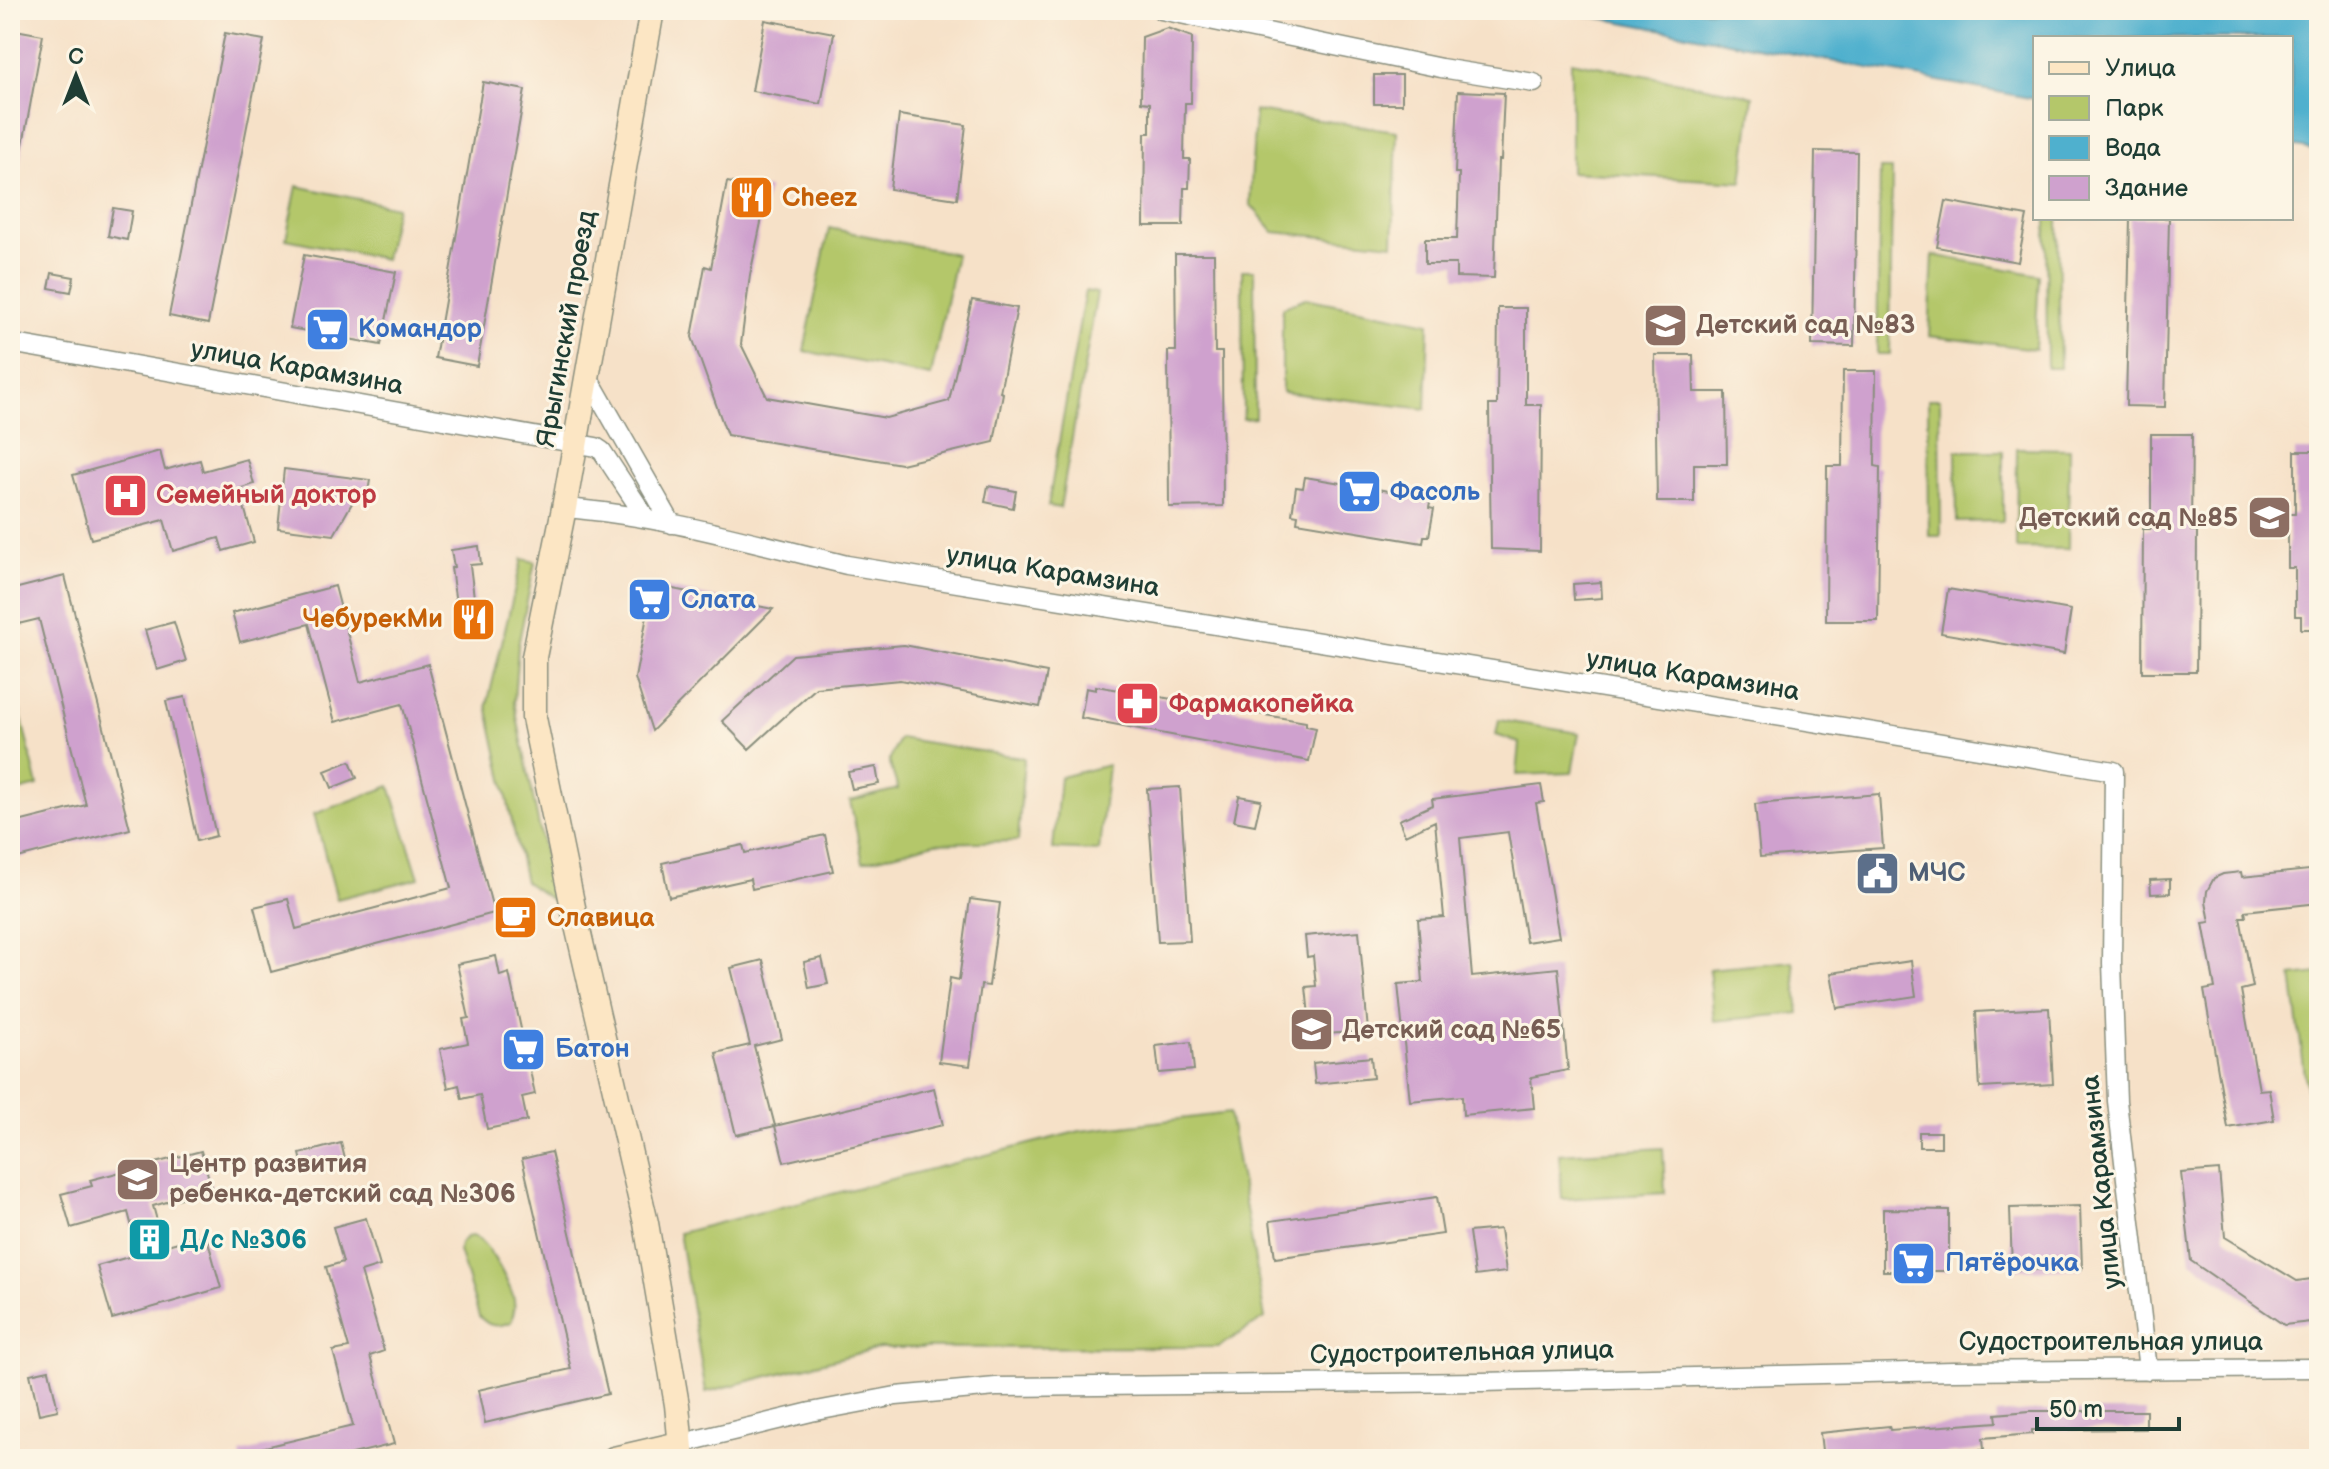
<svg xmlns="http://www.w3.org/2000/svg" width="2329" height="1469" font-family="'Balsamiq Sans',sans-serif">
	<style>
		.green { fill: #b4c76a; stroke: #6a824f; stroke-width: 2 }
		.water { fill: #4fb0ce; stroke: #377681; stroke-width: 2 }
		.building { fill: #cfa1ce }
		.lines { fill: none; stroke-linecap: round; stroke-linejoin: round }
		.minor-casing { stroke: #8a8f7e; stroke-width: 21 }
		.secondary-casing { stroke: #8a8f7e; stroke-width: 27 }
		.minor { stroke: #fff; stroke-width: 18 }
		.secondary { stroke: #fce6c4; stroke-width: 24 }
		.labels { text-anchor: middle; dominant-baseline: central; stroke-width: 6; stroke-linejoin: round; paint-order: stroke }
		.food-label { font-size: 26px; font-weight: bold; fill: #c56008; stroke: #fcf5e5; text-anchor: start }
		.education-label { font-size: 26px; font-weight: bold; fill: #785e54; stroke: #fcf5e5; text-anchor: start }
		.shop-label { font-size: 26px; font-weight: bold; fill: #366cbe; stroke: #fcf5e5; text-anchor: start }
		.street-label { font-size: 26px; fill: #1f3d34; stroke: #fcf5e5 }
		.health-label { font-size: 26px; font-weight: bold; fill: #be3a42; stroke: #fcf5e5; text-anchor: start }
		.service-label { font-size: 26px; font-weight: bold; fill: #4e5e75; stroke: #fcf5e5; text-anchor: start }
		.culture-label { font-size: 26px; font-weight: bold; fill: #0d838f; stroke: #fcf5e5; text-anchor: start }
	</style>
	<rect width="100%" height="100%" fill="#fcf5e5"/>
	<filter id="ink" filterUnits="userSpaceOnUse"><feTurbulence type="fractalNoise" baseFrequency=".0125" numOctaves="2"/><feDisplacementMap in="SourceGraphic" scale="16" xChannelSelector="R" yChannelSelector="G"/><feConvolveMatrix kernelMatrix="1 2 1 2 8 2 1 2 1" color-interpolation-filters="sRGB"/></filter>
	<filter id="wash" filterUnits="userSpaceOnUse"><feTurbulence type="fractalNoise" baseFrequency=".006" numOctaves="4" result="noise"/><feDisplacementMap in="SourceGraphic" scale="32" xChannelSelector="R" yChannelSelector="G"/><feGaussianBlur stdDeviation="1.8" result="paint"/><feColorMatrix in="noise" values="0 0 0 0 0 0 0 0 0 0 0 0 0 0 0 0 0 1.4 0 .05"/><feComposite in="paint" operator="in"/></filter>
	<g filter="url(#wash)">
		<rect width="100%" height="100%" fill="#f6e1c8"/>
		<!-- green -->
		<path class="green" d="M1571,61L1753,96L1742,182L1571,172Z
			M1255,111L1397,131L1393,244L1274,232L1250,204Z
			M1880,169H1892L1890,354H1877Z
			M297,186L396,207L385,259L286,239Z
			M2046,218H2058L2060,368H2047Z
			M829,228L956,254L931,376L804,351Z
			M1933,255L2039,275L2035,349L1929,336Z
			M1242,270H1254L1255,418L1243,419Z
			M1085,291L1097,293L1060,508L1048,506Z
			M1305,298L1429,323L1426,409L1282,392V308Z
			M1928,399H1940L1941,536H1929Z
			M2017,448L2069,449L2068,549L2016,548Z
			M1956,451H2003V521L1957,522Z
			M522,559L535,562L518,646L514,702L554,901L525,882L487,705Z
			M11,675L38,786L10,793V676Z
			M1499,720L1579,733L1572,773L1517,775L1520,743L1496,735Z
			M899,738L1024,758L1018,841L935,843L863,862L850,801L898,789L889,761Z
			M1108,765L1099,851L1053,849L1060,777Z
			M390,786L419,878L337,899L314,814Z
			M1793,961L1799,1013L1714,1021L1709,969Z
			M2319,973V1111L2309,1106L2292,976Z
			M1229,1113L1265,1318L1218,1347L879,1348L706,1392L679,1233L1080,1131Z
			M1663,1148L1665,1193L1562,1199L1559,1154Z
			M473,1236C488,1241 507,1280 513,1296C516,1305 514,1313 511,1322C497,1327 490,1328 479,1316L459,1251L460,1244L466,1237Z"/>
		<!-- water -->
		<path class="water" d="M1557,10H2319V151L2291,146V38H2035V99Z"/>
		<g id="blocks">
			<!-- building -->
			<path class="building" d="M765,20L834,33L821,104L752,91Z
				M1167,28L1192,37L1191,103H1185L1184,159H1190L1189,188H1184L1183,226H1144L1145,133H1150V103L1141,102L1142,37Z
				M10,29L43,35L18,172L10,171Z
				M225,33L264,40L208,324L169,316Z
				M1374,75H1402V104H1374Z
				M483,82L525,90L477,366L435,358Z
				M1458,91L1504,93L1501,160H1498L1494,278L1456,277V264H1425V239H1457L1459,173H1455Z
				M899,115L966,125L957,199L890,189Z
				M1815,151L1857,152L1854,346L1812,345Z
				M727,182L768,189L750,275L741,344L767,397L886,418L949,401L972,300L1017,308L1000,392L1003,393L994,442L901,464L727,435L692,337L705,266L711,268Z
				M1946,201L2027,216L2018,262L1937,247Z
				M113,208L132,211L127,240L108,236Z
				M2130,218H2169L2165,407L2126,406Z
				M1175,254H1214L1215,352H1222L1223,506L1169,507L1168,351H1176Z
				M304,255L396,272L381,345L290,328Z
				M52,273L74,277L71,292L49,288Z
				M1498,308H1526V405H1541L1540,551L1491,549L1489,405H1497Z
				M1655,355H1693L1694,392H1726L1727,464H1694V502H1657Z
				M1843,371H1876L1875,466L1880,467L1878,621H1826L1827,466H1842Z
				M2151,434H2192L2191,531H2197L2196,672H2142L2143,529H2151Z
				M160,451L165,470L200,460L203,471L247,459L254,484L239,489L254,542L223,551L219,538L173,551L164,520L91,539L73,475Z
				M2295,451H2316V462H2319V629H2301V616H2295V568H2288V514H2295Z
				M284,469L370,480L367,498L356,496L334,535L278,528Z
				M1305,477L1431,498L1429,508L1434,509L1429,536H1424L1423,543L1297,522L1298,515L1292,514L1296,487L1303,488Z
				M988,486L1016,491L1013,508L985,502Z
				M479,546L481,564L470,565L479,638L461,640L451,568L454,567L451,550Z
				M65,576L130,829L10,860V824L86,805L39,619L10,626V590Z
				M1601,582L1602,598L1574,600L1573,584Z
				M653,585L773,609L652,731L635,678Z
				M335,586L360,682L428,664L494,913L271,972L254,907L288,899L296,929L451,888L402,704L335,722L309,624L240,642L232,613Z
				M1948,589L2071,610L2064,654L1941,633Z
				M174,622L186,661L157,670L145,630Z
				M904,645L1047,673L1040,707L900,680L816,688L749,749L722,721L793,655Z
				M1096,686L1306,722V726L1316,728L1309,761L1081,718L1086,688L1096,690Z
				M185,697L216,836L197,841L166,701Z
				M350,761L357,778L332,788L325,771Z
				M876,767L879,784L852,789L848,772Z
				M1541,785L1544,802L1536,803L1559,937L1526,942L1508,832L1460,838L1472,977L1558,968L1568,1070L1531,1077L1534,1108L1463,1115L1462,1096L1410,1101L1398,984L1423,982L1418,919L1444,917L1435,821L1405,835L1399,820L1433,805L1432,799Z
				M1180,787L1190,941L1158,942L1147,789Z
				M1879,794L1883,848L1760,857L1755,804Z
				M1239,796L1261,800L1255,825L1234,821Z
				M825,835L833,871L752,889L750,879L669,897L662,863L743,845L745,853Z
				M2319,869V903L2245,911L2246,917H2240L2253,987L2241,990L2259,1090L2269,1089L2274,1120L2228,1128L2204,990L2215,988L2203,923L2210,922L2206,901L2207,891L2214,878L2223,874L2241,872L2242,877Z
				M2170,879V893L2151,894L2150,880Z
				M970,899L1000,903L989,986L981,985L970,1066L939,1062L950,978L959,980Z
				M1359,931L1368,1031L1311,1035L1306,987L1316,986L1313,956L1307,957L1305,936Z
				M496,956L500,976L509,973L535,1094L522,1097L527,1121L487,1129L480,1095L462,1099L459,1085L448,1088L440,1049L468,1043L463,1019L469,1018L457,964Z
				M822,958L828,984L809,988L804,962Z
				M763,960L782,1039L754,1046L775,1126L934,1088L943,1125L784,1162L775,1126L736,1135L716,1053L750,1045L731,968Z
				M1911,961L1916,996L1837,1008L1831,973Z
				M2049,1008L2053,1084L1980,1088L1976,1012Z
				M1191,1042L1194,1070L1159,1073L1156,1046Z
				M1371,1057L1373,1078L1315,1084L1313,1063Z
				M1919,1132H1941V1147H1919Z
				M341,1143L345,1159L304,1170L300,1154Z
				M201,1151L212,1189L153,1206L164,1246L206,1234L221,1288L112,1319L97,1266L139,1254L128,1212L71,1228L61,1194L92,1186L90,1180Z
				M551,1152L608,1394L485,1423L478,1390L571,1369L522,1159Z
				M2219,1170L2225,1237L2297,1281L2319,1278V1321L2284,1325L2191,1261L2181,1173Z
				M1437,1197L1443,1234L1275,1258L1270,1221Z
				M2080,1206L2082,1269L2012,1270L2010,1208Z
				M1883,1209L1949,1210V1271H1883Z
				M366,1218L380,1266L361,1272L384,1351L370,1356L394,1444L332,1459H241L240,1453L353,1426L333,1351L349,1348L326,1267L343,1262L333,1227Z
				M1500,1229L1506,1272L1475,1276L1469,1232Z
				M49,1370L58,1410L39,1414L30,1374Z
				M2030,1411H2146V1429L2032,1430V1434L1983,1438L1984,1450L1893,1459H1823L1820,1433L1889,1426L1890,1430L1997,1422L1996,1414Z"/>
		</g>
	</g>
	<g filter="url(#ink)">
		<use href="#blocks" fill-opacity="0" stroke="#8a8f7e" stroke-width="2"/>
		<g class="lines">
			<defs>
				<path id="minor" d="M1161,10L1441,68L1534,83
					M10,343L596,447L602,451L646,518
					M587,375L672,524
					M564,508C660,515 754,543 847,565L2114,771L2112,963L2117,1101L2148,1370
					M679,1444L811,1412L896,1396L996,1387L1482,1382L1953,1371L2319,1368"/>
				<path id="secondary" d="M652,10L564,508L534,657V718L575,917L646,1223L677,1405L682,1459
					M614,1459L679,1444"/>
			</defs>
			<!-- minor casing -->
			<use href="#minor" class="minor-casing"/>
			<!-- secondary casing -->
			<use href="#secondary" class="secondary-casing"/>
			<!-- minor -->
			<use href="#minor" class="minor"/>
			<!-- secondary -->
			<use href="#secondary" class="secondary"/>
		</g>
	</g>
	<!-- icons -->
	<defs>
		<symbol id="restaurant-square" viewBox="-11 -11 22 22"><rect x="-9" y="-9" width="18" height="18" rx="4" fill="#e8710a" stroke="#fcf5e5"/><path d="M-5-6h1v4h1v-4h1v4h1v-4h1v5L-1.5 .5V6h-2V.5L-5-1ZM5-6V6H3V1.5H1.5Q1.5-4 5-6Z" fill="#fff"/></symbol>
		<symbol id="school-square" viewBox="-11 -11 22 22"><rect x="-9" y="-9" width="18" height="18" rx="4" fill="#8d6e63" stroke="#fcf5e5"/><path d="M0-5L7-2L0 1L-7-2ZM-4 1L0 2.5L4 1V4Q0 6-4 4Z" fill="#fff"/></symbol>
		<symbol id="supermarket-square" viewBox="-11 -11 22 22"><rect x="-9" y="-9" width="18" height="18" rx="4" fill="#3f7fe0" stroke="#fcf5e5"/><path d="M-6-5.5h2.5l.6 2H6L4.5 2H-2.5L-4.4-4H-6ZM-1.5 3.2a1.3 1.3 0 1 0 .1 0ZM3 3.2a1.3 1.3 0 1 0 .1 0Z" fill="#fff"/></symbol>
		<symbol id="hospital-square" viewBox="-11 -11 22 22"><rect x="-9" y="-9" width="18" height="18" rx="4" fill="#e0444e" stroke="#fcf5e5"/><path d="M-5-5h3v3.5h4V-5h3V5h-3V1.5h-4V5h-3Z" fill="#fff"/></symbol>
		<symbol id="pharmacy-square" viewBox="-11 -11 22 22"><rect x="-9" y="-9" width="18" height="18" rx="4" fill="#e0444e" stroke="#fcf5e5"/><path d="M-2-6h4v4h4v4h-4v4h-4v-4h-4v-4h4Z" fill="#fff"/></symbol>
		<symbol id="civic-square" viewBox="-11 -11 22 22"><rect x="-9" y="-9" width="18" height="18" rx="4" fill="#5c6f8a" stroke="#fcf5e5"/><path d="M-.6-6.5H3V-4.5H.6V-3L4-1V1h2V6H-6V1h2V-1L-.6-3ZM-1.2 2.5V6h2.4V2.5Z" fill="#fff"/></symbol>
		<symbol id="cafe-square" viewBox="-11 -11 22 22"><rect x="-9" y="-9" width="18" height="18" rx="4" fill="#e8710a" stroke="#fcf5e5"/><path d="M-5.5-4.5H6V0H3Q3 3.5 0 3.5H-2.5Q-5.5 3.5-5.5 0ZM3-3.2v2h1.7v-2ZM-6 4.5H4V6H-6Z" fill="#fff"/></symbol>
		<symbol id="building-square" viewBox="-11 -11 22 22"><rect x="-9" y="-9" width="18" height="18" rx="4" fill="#0f9aa8" stroke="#fcf5e5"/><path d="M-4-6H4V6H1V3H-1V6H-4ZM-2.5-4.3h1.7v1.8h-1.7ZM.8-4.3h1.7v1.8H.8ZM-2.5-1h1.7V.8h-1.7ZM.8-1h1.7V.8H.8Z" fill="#fff"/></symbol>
	</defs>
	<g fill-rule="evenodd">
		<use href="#restaurant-square" x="726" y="172" width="51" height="51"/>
		<use href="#school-square" x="1640" y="300" width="51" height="51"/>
		<use href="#supermarket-square" x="302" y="304" width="51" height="51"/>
		<use href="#supermarket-square" x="1334" y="466" width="51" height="51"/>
		<use href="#hospital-square" x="100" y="470" width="51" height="51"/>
		<use href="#school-square" x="2244" y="492" width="51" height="51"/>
		<use href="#supermarket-square" x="624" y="574" width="51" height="51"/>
		<use href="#restaurant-square" x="448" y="594" width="51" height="51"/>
		<use href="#pharmacy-square" x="1112" y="678" width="51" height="51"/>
		<use href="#civic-square" x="1852" y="848" width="51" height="51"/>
		<use href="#cafe-square" x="490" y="892" width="51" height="51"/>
		<use href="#school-square" x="1286" y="1004" width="51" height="51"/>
		<use href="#supermarket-square" x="498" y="1024" width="51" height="51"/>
		<use href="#school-square" x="112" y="1154" width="51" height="51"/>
		<use href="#building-square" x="124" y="1214" width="51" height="51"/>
		<use href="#supermarket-square" x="1888" y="1238" width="51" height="51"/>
	</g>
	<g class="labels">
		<!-- food labels -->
		<g class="food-label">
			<text x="782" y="198">Cheez</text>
			<text x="443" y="619" text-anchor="end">ЧебурекМи</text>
			<text x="547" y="918">Славица</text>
		</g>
		<!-- education labels -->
		<g class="education-label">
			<text x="1696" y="325">Детский сад №83</text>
			<text x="2238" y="518" text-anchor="end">Детский сад №85</text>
			<text x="1342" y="1030">Детский сад №65</text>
			<text x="169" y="1164">Центр развития<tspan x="169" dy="30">ребенка-детский сад №306</tspan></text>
		</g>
		<!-- shop labels -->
		<g class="shop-label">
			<text x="358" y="329">Командор</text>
			<text x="1390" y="492">Фасоль</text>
			<text x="681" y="600">Слата</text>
			<text x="555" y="1049">Батон</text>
			<text x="1945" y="1263">Пятёрочка</text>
		</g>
		<!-- street labels -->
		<g class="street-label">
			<text transform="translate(567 329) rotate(-80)">Ярыгинский проезд</text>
			<text transform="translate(297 368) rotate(10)">улица Карамзина</text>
			<text transform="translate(1053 572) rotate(9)">улица Карамзина</text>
			<text transform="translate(1693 676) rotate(9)">улица Карамзина</text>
			<text transform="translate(2102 1182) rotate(-96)">улица Карамзина</text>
			<text x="2111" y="1342">Судостроительная улица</text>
			<text transform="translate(1462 1353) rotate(-1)">Судостроительная улица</text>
		</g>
		<!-- health labels -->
		<g class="health-label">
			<text x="156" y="495">Семейный доктор</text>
			<text x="1169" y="704">Фармакопейка</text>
		</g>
		<!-- service labels -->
		<g class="service-label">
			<text x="1908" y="873">МЧС</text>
		</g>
		<!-- culture labels -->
		<g class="culture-label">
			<text x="180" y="1240">Д/с №306</text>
		</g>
	</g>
	<!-- margin -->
	<rect width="2329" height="1469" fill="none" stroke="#fcf5e5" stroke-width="40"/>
	<!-- legend -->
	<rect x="2033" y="36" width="260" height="184" fill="#fcf5e5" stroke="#a4ab9e" stroke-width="2"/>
	<rect x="2049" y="62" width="40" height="12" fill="#fce6c4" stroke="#a4ab9e" stroke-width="2"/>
	<text x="2105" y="76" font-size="24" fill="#1f3d34">Улица</text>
	<rect x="2049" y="96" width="40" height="24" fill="#b4c76a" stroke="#a4ab9e" stroke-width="2"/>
	<text x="2105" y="116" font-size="24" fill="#1f3d34">Парк</text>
	<rect x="2049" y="136" width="40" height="24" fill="#4fb0ce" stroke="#a4ab9e" stroke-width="2"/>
	<text x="2105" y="156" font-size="24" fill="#1f3d34">Вода</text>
	<rect x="2049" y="176" width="40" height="24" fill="#cfa1ce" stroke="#a4ab9e" stroke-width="2"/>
	<text x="2105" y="196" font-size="24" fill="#1f3d34">Здание</text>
	<!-- north arrow -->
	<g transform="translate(76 76)" stroke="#fcf5e5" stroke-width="6" paint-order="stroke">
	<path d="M0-6L14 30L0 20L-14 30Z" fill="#1f3d34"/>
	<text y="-12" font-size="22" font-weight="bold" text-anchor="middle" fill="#1f3d34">С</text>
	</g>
	<!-- scale -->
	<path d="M2037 1417v12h142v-12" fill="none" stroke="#1f3d34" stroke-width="4"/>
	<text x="2049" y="1417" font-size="24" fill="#1f3d34" stroke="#fcf5e5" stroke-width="6" paint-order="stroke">50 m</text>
</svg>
